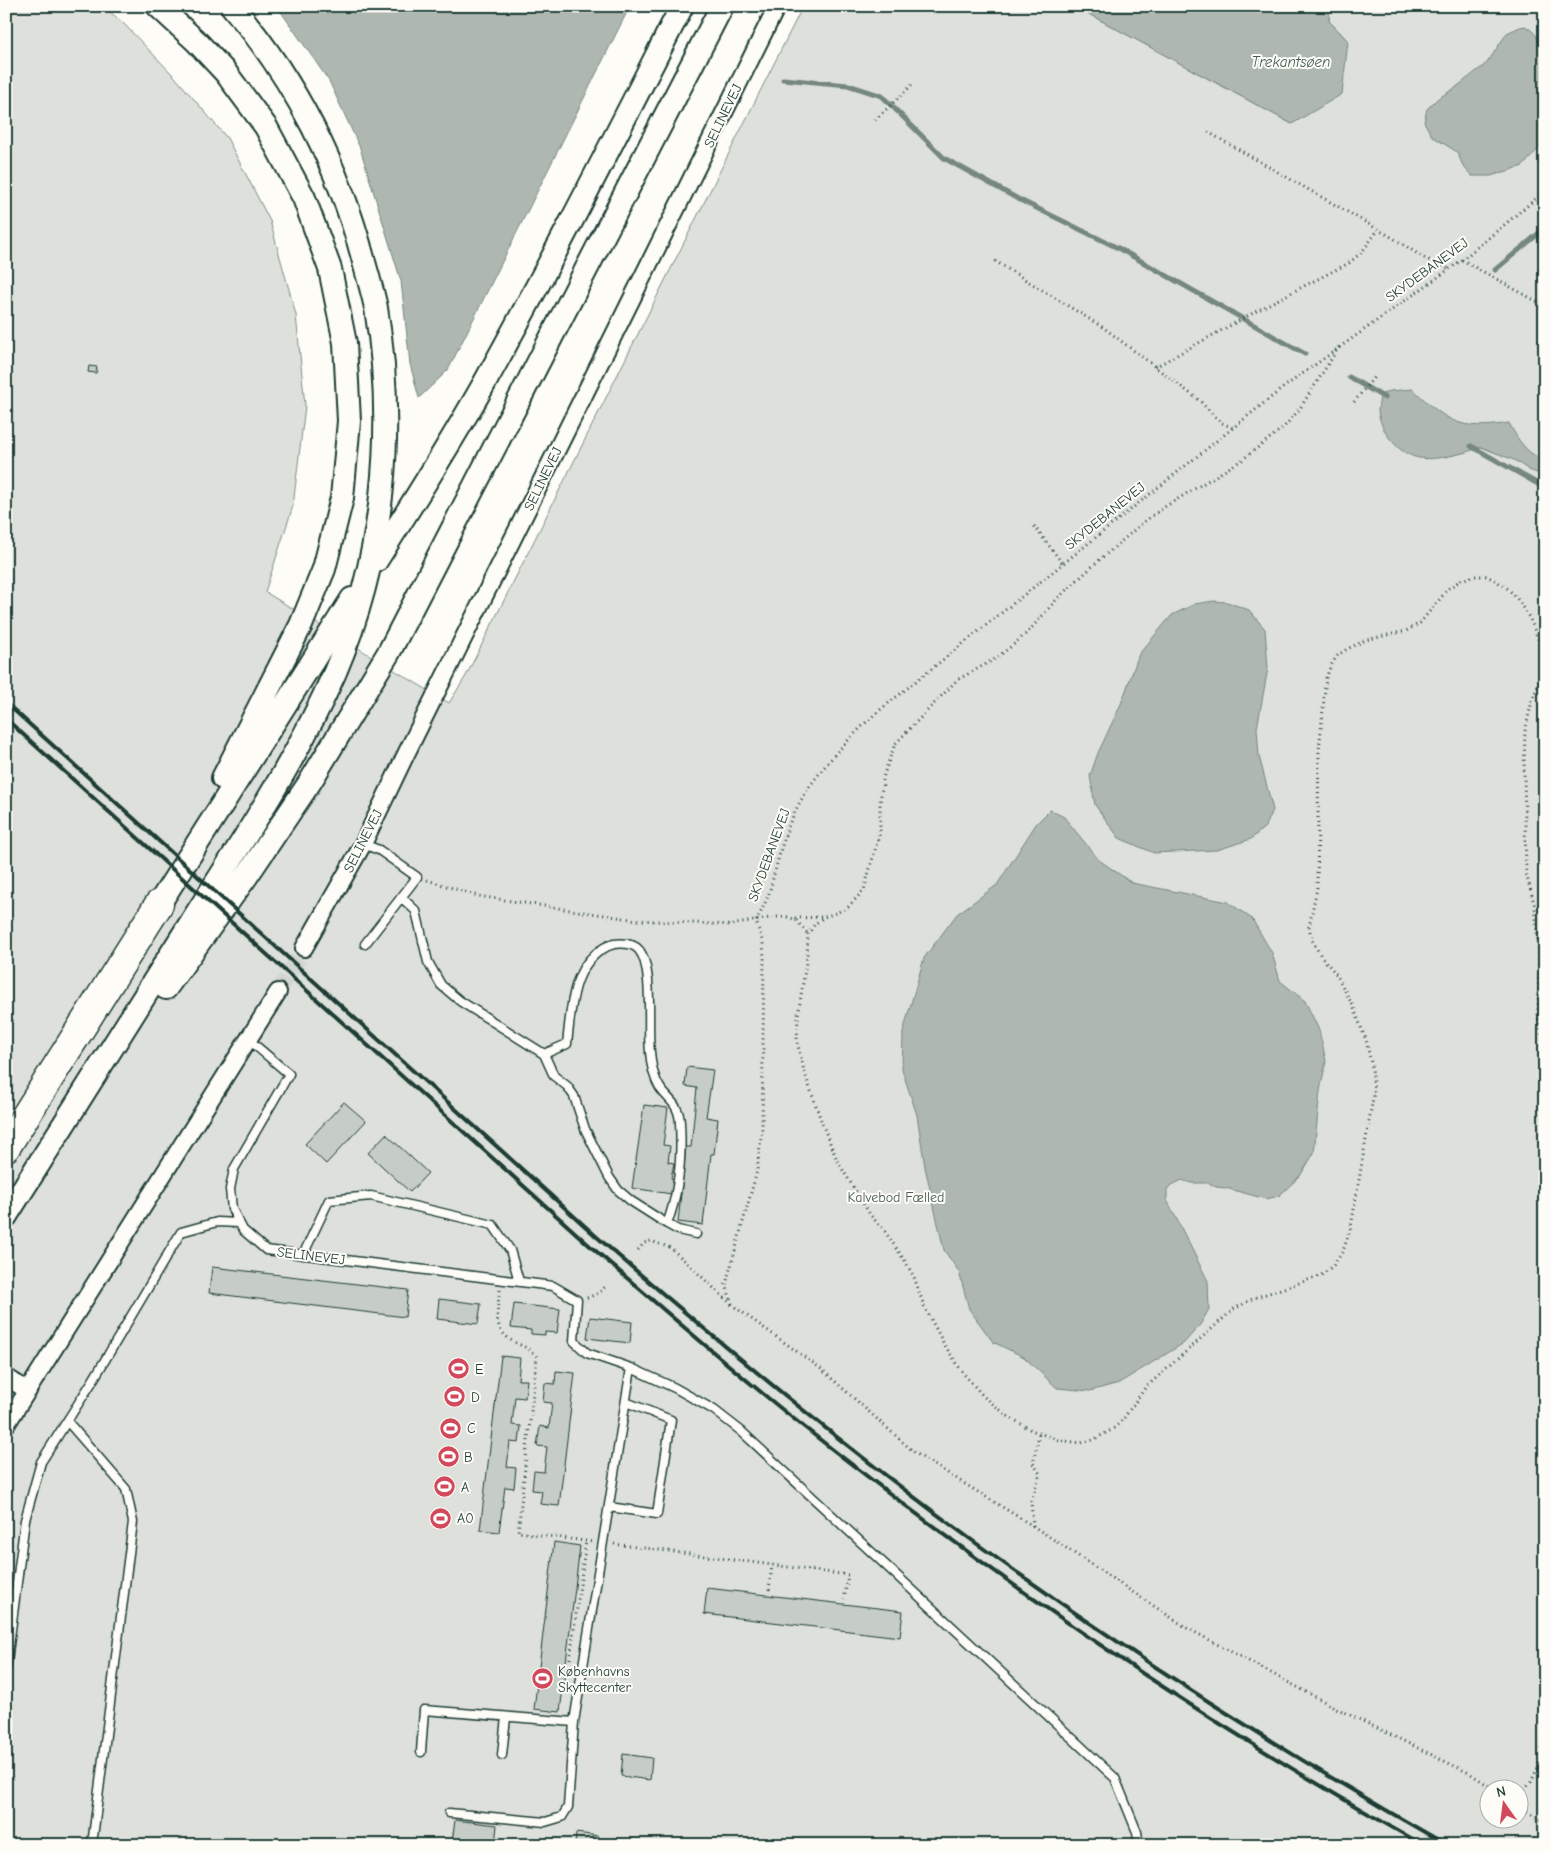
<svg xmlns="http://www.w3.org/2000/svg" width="1551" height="1851" font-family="'Comic Neue',sans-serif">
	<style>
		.green { fill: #dde0db; stroke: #7e8e88; fill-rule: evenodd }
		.water { fill: #aeb8b1; stroke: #75877f }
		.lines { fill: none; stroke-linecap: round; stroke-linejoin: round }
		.stream { stroke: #75877f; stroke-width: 5 }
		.building { fill: #c6cdc7; stroke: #1f3d34 }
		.street-tunnel { stroke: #d1d6d0; stroke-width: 16; stroke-dasharray: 16 8; stroke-linecap: butt }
		.lane-casing { stroke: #1f3d34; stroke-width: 11 }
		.street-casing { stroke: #1f3d34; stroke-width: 20 }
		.secondary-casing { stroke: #1f3d34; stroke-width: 26 }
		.highway-casing { stroke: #1f3d34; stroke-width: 31 }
		.path { stroke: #1f3d34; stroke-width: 3; stroke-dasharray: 1 4; stroke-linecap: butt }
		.lane { stroke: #fdfcf7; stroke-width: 8 }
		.street { stroke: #fdfcf7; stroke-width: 16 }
		.secondary { stroke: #fdfcf7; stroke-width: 22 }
		.highway { stroke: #fdfcf7; stroke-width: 28 }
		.rail { stroke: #1f3d34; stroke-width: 4 }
		.labels { text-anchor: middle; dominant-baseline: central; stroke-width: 4; stroke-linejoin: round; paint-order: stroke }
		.street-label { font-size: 14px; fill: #1f3d34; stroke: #fdfcf7 }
		.park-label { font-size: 14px; fill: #455e55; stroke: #fdfcf7 }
		.poi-label { font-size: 14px; fill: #1f3d34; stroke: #fdfcf7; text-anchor: start }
		.water-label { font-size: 15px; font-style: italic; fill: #435c53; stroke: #fdfcf7 }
	</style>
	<rect width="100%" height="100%" fill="#fdfcf7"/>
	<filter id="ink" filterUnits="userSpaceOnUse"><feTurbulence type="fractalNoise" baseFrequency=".02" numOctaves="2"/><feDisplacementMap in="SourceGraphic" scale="10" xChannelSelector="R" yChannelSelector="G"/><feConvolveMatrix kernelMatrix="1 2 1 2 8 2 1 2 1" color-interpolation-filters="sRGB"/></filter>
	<g filter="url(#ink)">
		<!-- green -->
		<path class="green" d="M6,6H103L123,23L175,77L227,138L270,221L296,315L305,406L293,506L265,592L449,703L466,676L803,6H1074L1292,124L1348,41L1329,21V6H1545V1845H6ZM1488,1788H1518V1818H1488Z"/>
		<!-- water -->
		<path class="water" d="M277,6H630L448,370L419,398L410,364L401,281L360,148L329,81Z
			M1074,6H1329V21L1348,41L1342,94L1292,124Z
			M1525,26L1530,29L1536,35L1545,58V141L1523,166L1491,176H1472L1463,166L1457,152L1432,136L1424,122L1427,109L1437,99L1455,88L1487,63L1507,33L1520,27Z
			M1413,389C1447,422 1460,431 1509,423C1517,438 1527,456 1545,459V476L1529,470L1514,460L1481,447C1466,453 1436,461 1419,458C1398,454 1381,432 1378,411C1378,406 1380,400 1380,395L1390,391Z
			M1214,601L1227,602L1249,610L1265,629L1268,668L1257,728L1259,756L1273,810L1266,826L1251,839L1217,850L1154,853L1119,838L1095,805L1090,776L1098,753L1121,704L1139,654L1172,615L1195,604Z
			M1050,810L1064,817L1099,860L1132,883L1228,902L1252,919L1272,953L1280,981L1305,1001L1319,1030L1326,1061L1320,1091L1314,1153L1300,1176L1279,1196L1266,1199L1226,1188L1216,1187L1209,1183H1191L1182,1180L1172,1185L1167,1189V1200L1208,1281L1209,1309L1200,1325L1184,1343L1119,1383L1090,1391L1057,1388L1024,1357L993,1342L969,1309L959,1272L944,1250L925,1167L917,1115L902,1070L903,1032L924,958L957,914L997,885L1036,824Z"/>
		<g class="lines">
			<!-- stream -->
			<path class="stream" d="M783,79L848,85L882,96L944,158L1018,199L1118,248L1305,354
				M1495,270L1545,228
				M1349,377L1385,398
				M1471,446L1545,488"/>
		</g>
		<!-- building -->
		<path class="building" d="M89,366L97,367L96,373L88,372Z
			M687,1067L713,1070L706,1117L718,1119L714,1154H711L703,1225L678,1222L686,1147H691L697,1088L685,1086Z
			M344,1102L366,1121L326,1164L305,1144Z
			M644,1105L668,1108L663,1145L670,1146L668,1162L674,1163L671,1178L674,1179L672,1194L632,1188Z
			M386,1134L428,1173L410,1192L368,1153Z
			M212,1267L408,1290L405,1317L209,1293Z
			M439,1299L481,1304L478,1324L437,1319Z
			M514,1304L560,1309L557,1333L545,1332V1335L531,1334V1330L511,1328Z
			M590,1317L632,1322L630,1343L587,1338Z
			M501,1356L520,1358L518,1380H527L525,1398L515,1397L512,1425L521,1426L519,1443L510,1442L507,1467L516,1468L514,1488L505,1487L499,1532L480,1530Z
			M556,1371L575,1373L559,1506L540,1504L542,1491L532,1490L534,1471L544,1472L547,1447L537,1446L540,1426L549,1428L552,1403L543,1402L545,1383L555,1384Z
			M554,1542L580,1546L560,1712L534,1709Z
			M707,1588L903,1611L900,1637L704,1614Z
			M623,1754L652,1758L650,1780L621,1776Z
			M455,1820L497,1825L495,1845L452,1842Z
			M576,1833L599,1836L598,1845H575Z"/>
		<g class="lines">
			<!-- street-tunnel -->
			<path class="street-tunnel" d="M278,992L304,948"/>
			<defs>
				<path id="lane" d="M363,844L379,850L417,877L365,944
					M402,898L416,911L428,962L441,985L460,1001L544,1054L554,1076L567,1086L574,1096L585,1129L609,1177L618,1190L631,1201L667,1224L678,1230L696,1234
					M249,1040L289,1074L234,1169L230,1189L232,1209L243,1230L266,1250L553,1286L577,1300L574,1341L587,1353L631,1368L675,1388L714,1410L741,1431L1115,1778L1137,1832L1139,1845
					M544,1054L567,1044C571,1012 571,969 601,950C605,947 609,945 614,944C623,943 633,943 639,950C654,968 647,1028 650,1052C651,1064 653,1077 660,1088C670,1102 679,1104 680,1123C682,1157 679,1192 667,1224
					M303,1255L329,1200L371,1196L493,1225L510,1250L519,1281
					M67,1421L126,1489L133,1522L92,1845
					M609,1507L657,1514L671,1420L626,1402
					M6,1669L25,1520L41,1462L92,1382L181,1232L217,1222L239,1223
					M421,1752L424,1710L574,1722
					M502,1755L506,1717
					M449,1813L545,1822L562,1817L568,1807L574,1722L631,1368"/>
				<path id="street" d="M304,948L363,844L406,754L777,6
					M6,1377L28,1391
					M6,1425L278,992"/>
				<path id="secondary" d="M158,6L197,42L226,73L266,127L304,198L330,269L345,343L349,421L342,498L324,569L301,625L223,778
					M376,561C413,503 450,444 484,384C553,260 617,133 682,6
					M159,904L352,599
					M166,988L246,877L310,782L389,652L722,6
					M6,1216C67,1118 129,1021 190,924C242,842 296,761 335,672C384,558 396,430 376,308C373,293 368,277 364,262C340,169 295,79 232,6"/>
				<path id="highway" d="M6,1147L159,904"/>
			</defs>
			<!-- lane casing -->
			<use href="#lane" class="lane-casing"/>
			<!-- street casing -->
			<use href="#street" class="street-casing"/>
			<!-- secondary casing -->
			<use href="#secondary" class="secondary-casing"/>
			<!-- highway casing -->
			<use href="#highway" class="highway-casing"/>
			<!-- path -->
			<path class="path" d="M875,120L912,85
				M1208,132L1393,238L1424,258L1449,269
				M1462,260L1545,306
				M995,261L1104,328L1200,401L1220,422L1233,428
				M1339,347L1299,410L1284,427L1242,460L1166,506L1145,521L1096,563L1058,598L1028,632L1013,645L995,659L957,680L895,744L884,774L880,802V832L864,890L848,907L836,913L824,917L815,924L808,934L807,956L798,1015L797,1041L804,1071L823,1126L838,1162L871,1216L884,1230L905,1261L914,1277L924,1306L945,1346L964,1374L983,1396L1008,1416L1031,1430L1058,1440L1081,1443L1093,1440L1113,1429L1121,1422L1145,1388L1234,1309L1254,1298L1320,1276L1333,1266L1343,1251L1351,1227L1374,1092L1372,1067L1366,1040L1353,1006L1336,974L1321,956L1312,940L1309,927L1317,888L1319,751L1326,678L1331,665L1338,655L1347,649L1366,640L1406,631L1420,623L1449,588L1461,580L1474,576H1486L1493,579L1506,587L1516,597L1530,619L1543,651L1542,675L1532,701L1525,731L1524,769L1526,873L1535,907L1539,956L1538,1015L1545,1055
				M1155,367L1273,302L1349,263L1362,252L1378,230
				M1354,402L1374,377
				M1034,526L1063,564
				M427,880L478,896L637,920L731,925L775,917H787L796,920L808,934
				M795,918L823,917
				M756,921C761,912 766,902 769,893C775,872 780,850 787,830C804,784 840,747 875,714L1284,387L1462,260L1545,191
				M1545,1119V1146
				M1545,1210V1215
				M638,1250L644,1243L651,1241L671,1248L732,1305L820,1368L915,1453L1033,1526L1187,1628L1340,1710L1471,1774L1492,1788
				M500,1290C497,1314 491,1331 518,1344C526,1347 531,1350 537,1357L518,1532L593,1542
				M587,1298L599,1293L607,1285
				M732,1304L726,1284L757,1171L762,1130L764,959L763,943L756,921
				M1033,1526L1031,1501L1040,1474L1033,1463L1039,1434
				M614,1544L848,1575L844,1599
				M769,1590L772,1565
				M570,1659L586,1541
				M1545,1734C1542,1743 1539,1754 1545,1762
				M1518,1798L1531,1782L1542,1759
				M1518,1807L1545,1822"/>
			<!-- lane -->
			<use href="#lane" class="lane"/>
			<!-- street -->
			<use href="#street" class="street"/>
			<!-- secondary -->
			<use href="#secondary" class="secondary"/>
			<!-- highway -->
			<use href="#highway" class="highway"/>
			<!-- rail -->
			<path class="rail" d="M6,703L597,1237C719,1343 843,1446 973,1541C1125,1651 1284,1753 1447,1845
				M6,719L589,1245C657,1304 724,1363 794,1419C992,1577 1202,1721 1423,1845"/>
		</g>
	</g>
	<!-- icons -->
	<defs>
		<symbol id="stadium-disc" viewBox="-11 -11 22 22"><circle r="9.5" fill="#d1495b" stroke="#fdfcf7"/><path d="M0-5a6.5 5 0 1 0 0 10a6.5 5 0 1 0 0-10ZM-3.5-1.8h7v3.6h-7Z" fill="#fff"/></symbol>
	</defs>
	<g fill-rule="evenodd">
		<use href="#stadium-disc" x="446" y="1356" width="25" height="25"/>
		<use href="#stadium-disc" x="442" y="1384" width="25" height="25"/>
		<use href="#stadium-disc" x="438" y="1416" width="25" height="25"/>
		<use href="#stadium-disc" x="436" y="1444" width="25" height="25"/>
		<use href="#stadium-disc" x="432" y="1474" width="25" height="25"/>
		<use href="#stadium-disc" x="428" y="1506" width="25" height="25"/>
		<use href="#stadium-disc" x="530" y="1666" width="25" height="25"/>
	</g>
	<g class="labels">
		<!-- street labels -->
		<g class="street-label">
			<text transform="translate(723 116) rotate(-64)">SELINEVEJ</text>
			<text transform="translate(1427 270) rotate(-36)">SKYDEBANEVEJ</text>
			<text transform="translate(543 479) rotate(-64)">SELINEVEJ</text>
			<text transform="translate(1105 516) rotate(-39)">SKYDEBANEVEJ</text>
			<text transform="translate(363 841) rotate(-63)">SELINEVEJ</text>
			<text transform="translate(769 855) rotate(-70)">SKYDEBANEVEJ</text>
			<text transform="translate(311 1256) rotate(7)">SELINEVEJ</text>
		</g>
		<!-- park labels -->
		<g class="park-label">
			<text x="896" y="1197">Kalvebod Fælled</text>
		</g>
		<!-- poi labels -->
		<g class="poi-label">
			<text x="475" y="1369">E</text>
			<text x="471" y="1397">D</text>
			<text x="467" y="1428">C</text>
			<text x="464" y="1457">B</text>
			<text x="461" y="1487">A</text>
			<text x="457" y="1518">A0</text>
			<text x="558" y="1671">Københavns<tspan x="558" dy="16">Skyttecenter</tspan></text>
		</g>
		<!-- water labels -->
		<g class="water-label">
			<text x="1291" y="62">Trekantsøen</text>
		</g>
	</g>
	<!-- margin -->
	<rect width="1551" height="1851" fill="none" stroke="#fdfcf7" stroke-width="25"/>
	<rect x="12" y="12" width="1526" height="1826" fill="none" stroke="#1f3d34" stroke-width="2" filter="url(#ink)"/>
	<!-- north arrow -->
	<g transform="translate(1504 1804) rotate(346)"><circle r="24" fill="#fdfcf7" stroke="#a4b0a9"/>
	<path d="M0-4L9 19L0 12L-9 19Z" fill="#d1495b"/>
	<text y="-8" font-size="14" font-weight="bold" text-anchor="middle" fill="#1f3d34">N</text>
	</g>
</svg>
